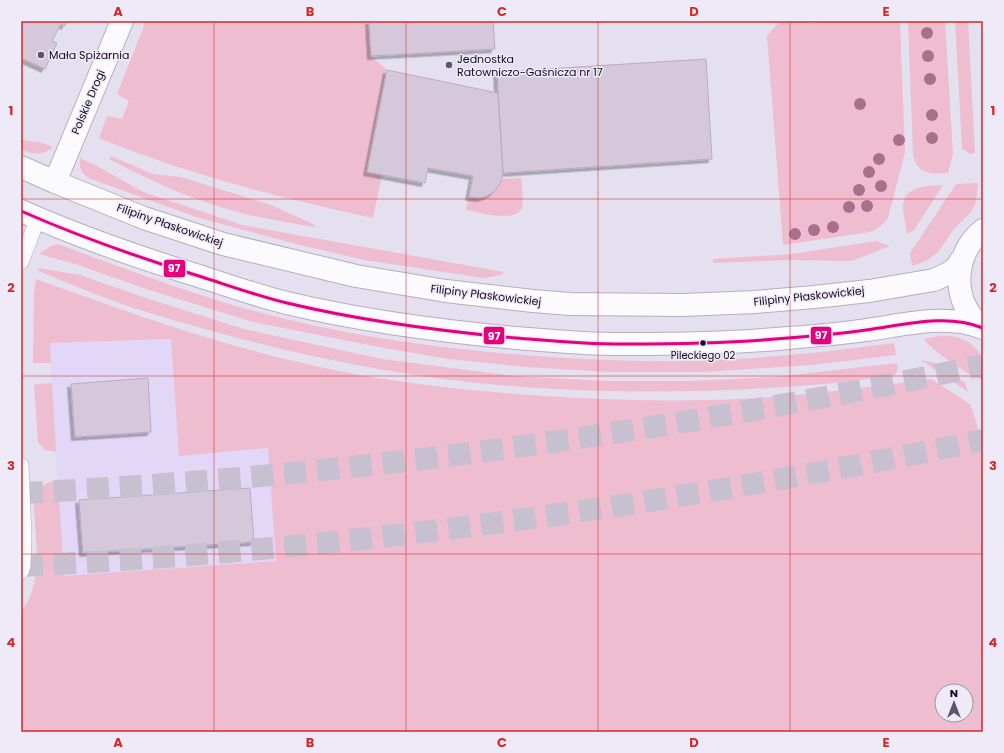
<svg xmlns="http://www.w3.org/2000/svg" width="1004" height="753" font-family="Poppins,sans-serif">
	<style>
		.built { fill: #e2d7f6 }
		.green { fill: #eebdd0; fill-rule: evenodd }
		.building { fill: #d5c8db; stroke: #b8adbe; filter: url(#shadow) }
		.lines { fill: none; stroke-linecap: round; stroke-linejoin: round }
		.highway-tunnel { stroke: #c6c0d0; stroke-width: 22; stroke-dasharray: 22 11; stroke-linecap: butt }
		.lane-casing { stroke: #b5adc0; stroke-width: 16 }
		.street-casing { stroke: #b5adc0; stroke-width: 24 }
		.secondary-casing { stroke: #b5adc0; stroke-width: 24 }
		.lane { stroke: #fbfafd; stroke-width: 15 }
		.street { stroke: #fbfafd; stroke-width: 22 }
		.secondary { stroke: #fbfafd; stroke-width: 22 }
		.bus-1-casing { stroke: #efeaf8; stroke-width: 6 }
		.bus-1 { stroke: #e5007d; stroke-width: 3 }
		.tree { fill: #ab6f8e }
		.grid { fill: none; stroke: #d62828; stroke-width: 1; stroke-opacity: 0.55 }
		.poi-dot { fill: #5d5569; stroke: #efeaf8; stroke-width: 1.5 }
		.bus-dot { fill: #140a21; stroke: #efeaf8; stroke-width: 1.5 }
		.labels { text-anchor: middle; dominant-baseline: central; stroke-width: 3; stroke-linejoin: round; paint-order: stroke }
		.bus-label { font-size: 10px; fill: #140a21; stroke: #efeaf8 }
		.poi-label { font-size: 11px; fill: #140a21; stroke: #efeaf8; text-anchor: start }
		.street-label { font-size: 11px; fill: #140a21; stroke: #efeaf8 }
		.line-badge { stroke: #efeaf8; stroke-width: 1.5 }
		.badge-label { font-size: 11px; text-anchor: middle; font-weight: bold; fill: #fff }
		.neatline { fill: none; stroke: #d62828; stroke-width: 1.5 }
		.grid-label { font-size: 13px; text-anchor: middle; font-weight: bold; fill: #d62828 }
	</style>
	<defs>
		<filter id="shadow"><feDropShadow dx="-3.5" dy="3.5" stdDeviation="0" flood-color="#0004"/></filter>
	</defs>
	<rect width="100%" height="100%" fill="#e5e0ef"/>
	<!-- built -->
	<path class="built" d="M171,339L179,456L268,448L276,561L63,576L49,343Z"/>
	<!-- green -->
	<path class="green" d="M146,21H369L371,56L387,70L368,172L382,175L373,218C280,198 187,174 99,138L107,116L122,119L129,101L117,94Z
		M780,21H798L813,23L831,21H900L905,152L888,218C883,225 877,229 870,232L783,245L767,36Z
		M908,21H945L953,154L948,173C931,174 919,175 913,156Z
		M955,21H968L975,153L970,154L962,148Z
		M21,140L39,142L53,147C42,156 33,155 21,149Z
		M111,156L153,174L181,177L271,205L315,225L314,227C291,223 268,219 245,214C198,202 152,182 109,159Z
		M80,158L97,166L143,192L242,225L504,272L501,275L484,278L364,260L296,244L196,217L91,179C81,174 79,168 80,158Z
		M521,178C522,187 524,199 522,207C517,224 479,212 466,210L469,198C486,200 493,194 501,179Z
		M978,183L976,202L971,212L954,229L939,251L928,260L912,266L910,253L956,184Z
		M943,185L914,230L907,234C906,225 903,215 903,206C904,185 929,186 943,185Z
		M876,241L890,246L852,261L791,260L713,263V259L792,254Z
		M58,244C117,266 176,288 236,306C343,337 454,351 565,358C622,361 680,363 737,359C789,356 842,350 894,343L896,355L811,365L704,372H609L526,367L449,359L384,348L253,322L149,290L75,264L39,254L51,246Z
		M38,268L80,275L149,299L244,329L382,359L513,376L608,381H690L775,377L897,363L898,369L895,375C867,379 840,383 812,385C712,393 610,394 510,386C388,376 267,349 150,313C112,302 75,286 39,271Z
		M36,279C135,315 230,349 334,370C398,383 464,390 529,395C599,400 670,402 740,399C804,396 868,387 931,379L970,404L976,421L980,438L983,475V732H21V611C41,589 37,549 35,522C35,513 32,502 35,494C39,485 49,482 58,480L64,576L276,561L268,448L179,456L171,339L50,343L51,363H33L34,292ZM942,691H966V715H942Z
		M939,336C956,334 975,341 982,358C985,363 983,374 983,380C970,377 931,350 924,339Z
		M921,360L935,363L965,383L968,392Z
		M52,383L56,452L45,450L38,442L34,385L38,384Z"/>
	<!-- building -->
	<path class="building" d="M21,21H67L65,26L61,24L52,41L57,43L45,69L21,58Z
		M369,21H493L495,49L371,56Z
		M706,59L712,159L503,173L497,72Z
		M387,70L498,93L503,173L501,182L494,192L487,196L480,198L469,197L473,176L428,168L425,183L367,172Z
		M148,378L151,432L75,437L71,384Z
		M250,488L254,542L83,553L79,500Z"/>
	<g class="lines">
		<!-- highway-tunnel -->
		<path class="highway-tunnel" d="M21,493C344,477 667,433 983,365
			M21,566C344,550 666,506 983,440"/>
		<defs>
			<path id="lane" d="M21,262L38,218
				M21,465L24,537L23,566L21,572"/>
			<path id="street" d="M55,182L122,21"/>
			<path id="secondary" d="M21,167L55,182L144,218L223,244L356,276L446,291L533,301L570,304L683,305L755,302L814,297L869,291L934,280L949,273L957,267L961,260
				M21,211C80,237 140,258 202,277C230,286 258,296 287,303C362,321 439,331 516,338C554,341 592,345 630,344C682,344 735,343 788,338C814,336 840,334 866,330C904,325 946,313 983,328
				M983,230C953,253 950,304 983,327"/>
		</defs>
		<!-- lane casing -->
		<use href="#lane" class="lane-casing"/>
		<!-- street casing -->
		<use href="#street" class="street-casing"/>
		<!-- secondary casing -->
		<use href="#secondary" class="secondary-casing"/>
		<!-- lane -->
		<use href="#lane" class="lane"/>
		<!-- street -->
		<use href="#street" class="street"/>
		<!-- secondary -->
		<use href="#secondary" class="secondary"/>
		<defs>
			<path id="bus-1" d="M21,211C80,237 140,258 202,277C230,286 258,296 287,303C362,321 439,331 516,338C554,341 592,345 630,344C682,344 735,343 788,338C814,336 840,334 866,330C904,325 946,313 983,328"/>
		</defs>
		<!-- bus-1 casing -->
		<use href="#bus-1" class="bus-1-casing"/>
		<!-- bus-1 -->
		<use href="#bus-1" class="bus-1"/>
	</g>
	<!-- trees -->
	<g class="tree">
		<circle cx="927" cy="33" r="6"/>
		<circle cx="928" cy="56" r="6"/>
		<circle cx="930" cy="79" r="6"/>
		<circle cx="860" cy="104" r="6"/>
		<circle cx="932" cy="115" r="6"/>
		<circle cx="932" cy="138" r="6"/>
		<circle cx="899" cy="140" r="6"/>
		<circle cx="879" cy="159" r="6"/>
		<circle cx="869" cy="172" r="6"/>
		<circle cx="881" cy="186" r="6"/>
		<circle cx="859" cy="190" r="6"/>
		<circle cx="867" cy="206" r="6"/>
		<circle cx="849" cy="207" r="6"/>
		<circle cx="833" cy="227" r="6"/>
		<circle cx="814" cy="230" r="6"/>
		<circle cx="795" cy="234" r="6"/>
	</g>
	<!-- grid -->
	<path class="grid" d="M214,21V732M406,21V732M598,21V732M790,21V732M21,199H983M21,376H983M21,554H983"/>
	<!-- markers -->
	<g class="poi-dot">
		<circle cx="41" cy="55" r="4"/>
		<circle cx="449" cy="65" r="4"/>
	</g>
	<circle class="bus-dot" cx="703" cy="343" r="3.5"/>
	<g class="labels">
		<!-- bus labels -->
		<g class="bus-label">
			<text x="703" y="355">Pileckiego 02</text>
		</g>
		<!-- poi labels -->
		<g class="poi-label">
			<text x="49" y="55">Mała Spiżarnia</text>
			<text x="457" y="59">Jednostka<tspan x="457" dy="13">Ratowniczo-Gaśnicza nr 17</tspan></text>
		</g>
		<!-- street labels -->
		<g class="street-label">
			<text transform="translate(88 102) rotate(-67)">Polskie Drogi</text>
			<text transform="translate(170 225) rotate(19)">Filipiny Płaskowickiej</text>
			<text transform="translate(486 295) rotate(7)">Filipiny Płaskowickiej</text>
			<text transform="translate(809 296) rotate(-6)">Filipiny Płaskowickiej</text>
		</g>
	</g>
	<g class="line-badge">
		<rect x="163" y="259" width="23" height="19" rx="4" fill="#e5007d"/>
		<rect x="810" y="326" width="22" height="19" rx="4" fill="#e5007d"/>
		<rect x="483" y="326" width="22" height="19" rx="4" fill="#e5007d"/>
	</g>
	<g class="badge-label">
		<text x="174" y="272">97</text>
		<text x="821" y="339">97</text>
		<text x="494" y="340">97</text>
	</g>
	<!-- border -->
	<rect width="1004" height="753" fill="none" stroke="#efeaf8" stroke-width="44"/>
	<!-- north arrow -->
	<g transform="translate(954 703)"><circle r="19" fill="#efeaf8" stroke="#9790a2"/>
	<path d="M0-3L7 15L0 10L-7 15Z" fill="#5d5569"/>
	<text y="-6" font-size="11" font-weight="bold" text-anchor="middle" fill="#140a21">N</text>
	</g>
	<rect x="22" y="22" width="960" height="709" class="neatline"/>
	<g class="grid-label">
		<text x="118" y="16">A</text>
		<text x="310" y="16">B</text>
		<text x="502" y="16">C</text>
		<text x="694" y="16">D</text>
		<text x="886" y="16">E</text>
		<text x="11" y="115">1</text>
		<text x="993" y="115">1</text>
		<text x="11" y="292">2</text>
		<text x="993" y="292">2</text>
		<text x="11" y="470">3</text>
		<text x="993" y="470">3</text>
		<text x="11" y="647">4</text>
		<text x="993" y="647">4</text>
		<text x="118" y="747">A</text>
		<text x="310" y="747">B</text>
		<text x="502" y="747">C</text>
		<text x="694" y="747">D</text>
		<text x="886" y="747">E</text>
	</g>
</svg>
